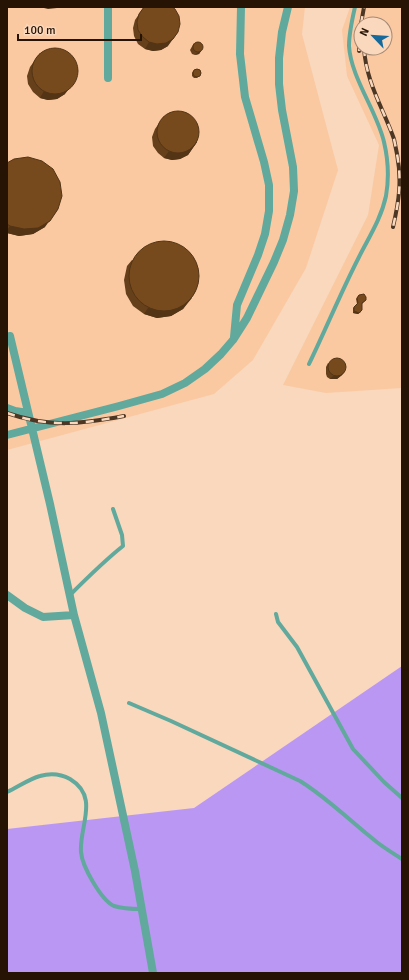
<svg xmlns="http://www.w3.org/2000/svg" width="409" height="980" font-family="Signika,sans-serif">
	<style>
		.built { fill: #fac9a2; fill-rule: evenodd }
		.green { fill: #bb97f4 }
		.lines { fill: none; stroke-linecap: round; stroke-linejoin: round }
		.lane { stroke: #61a99c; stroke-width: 4 }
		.street { stroke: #61a99c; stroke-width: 8 }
		.rail-casing { stroke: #4c3624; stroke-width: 4 }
		.rail { stroke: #f9d8bd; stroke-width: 2.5; stroke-dasharray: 8; stroke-linecap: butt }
		.wall { fill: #66401a }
		.shaded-wall { fill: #533415 }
		.building { fill: #774a1e; stroke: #533415 }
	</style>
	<rect width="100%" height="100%" fill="#f9d8bd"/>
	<!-- built -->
	<path class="built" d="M7,7H305L302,34L338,170L306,268L253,360L214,394L7,450Z
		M350,7H402V388L326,393L283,385L368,215L379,145L347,76L342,30ZM361,24H385V48H361Z"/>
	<!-- green -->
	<path class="green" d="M402,666V973H7V829L194,808Z"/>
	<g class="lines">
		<!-- lane -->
		<path class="lane" d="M309,364C326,329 341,292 359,257C369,237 381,219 386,196C389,179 388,159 384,142C377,111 351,78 349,46C349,33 352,20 355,7
			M70,595C87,578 104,561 123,546L122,535L113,509
			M276,614L278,622L297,647L353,749L384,782L402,798
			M129,703L171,721L300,781C329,799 352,823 378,843C386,849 394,854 402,859
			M7,792C18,787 29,779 40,776C50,773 61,774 70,779C100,797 79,826 81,852C82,866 101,900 114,906C123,909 133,909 142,909"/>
		<!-- street -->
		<path class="street" d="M108,78V7
			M10,336L50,504L74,615L101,713L135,871L153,973
			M234,337L237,305L258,255L265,234L269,211V185L264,162L245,97L240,54L241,7
			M7,408L15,411L28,413
			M7,435L119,406L162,394L185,383L205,369L221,354L233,340L247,318L274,262L283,240L290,215L294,191L293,167L282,110L279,84V58L282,32L288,7
			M7,595L25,608L43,617L74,615"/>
		<defs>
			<path id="rail" d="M361,24L364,7
				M364,48C366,82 383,108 394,139C395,144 396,149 397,154C402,181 399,201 393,227
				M359,51L361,25
				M7,413C50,428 81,424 124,416"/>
		</defs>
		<!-- rail casing -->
		<use href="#rail" class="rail-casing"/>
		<!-- rail -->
		<use href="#rail" class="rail"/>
	</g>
	<!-- wall -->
	<path class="wall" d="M144,7L168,46L161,50L153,51L145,49L138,44L134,36L133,28L135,20Z
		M194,43L201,51L199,54L195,55L192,54L190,50Z
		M40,53L65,94L57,99L48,100L40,98L33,92L28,84L27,76L30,67Z
		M193,71L199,76L197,78H194L192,76V73Z
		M164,116L197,142L188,155L180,159L172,160L164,158L158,153L153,146L152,137L155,129Z
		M7,163L45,227L33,234L19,236L7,233Z
		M132,260L192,298L183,309L171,316L157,318L144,314L133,306L126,294L124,280L127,266Z
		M359,295L366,300L362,304L361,312L358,314L353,313V308L357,304L356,299Z
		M328,363L342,375L337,379H330L327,377L326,374V367Z"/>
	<!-- shaded-wall -->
	<path class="shaded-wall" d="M40,7H59L57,8L48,9Z
		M178,32L168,46L161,50L153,51L145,49L149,42Z
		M201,51L199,54L195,55L198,52Z
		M75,81L65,94L57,99L48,100L40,98L44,91Z
		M197,142L188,155L180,159L172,160L164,158L169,151Z
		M58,209L45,227L33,234L19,236L7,233V230L10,226Z
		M196,291L183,309L171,316L157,318L144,314L148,308Z
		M362,310L358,314L353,313L354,311Z
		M345,371L342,375L337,379H330L333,376Z"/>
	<!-- building -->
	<path class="building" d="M144,7H172L175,9L179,16L180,24L178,32L173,39L166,43L157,44L149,42L143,37L138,30L137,22L139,14Z
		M193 47a5 5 0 1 1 10 0a5 5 0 1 1-10 0Z
		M32 71a23 23 0 1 1 46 0a23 23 0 1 1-46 0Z
		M193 73a4 4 0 1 1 8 0a4 4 0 1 1-8 0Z
		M157 132a21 21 0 1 1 42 0a21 21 0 1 1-42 0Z
		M28,157L42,161L53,169L60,182L62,196L58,209L50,221L38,228L24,229L10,226L7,224V163L14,159Z
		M129 276a35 35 0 1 1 70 0a35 35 0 1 1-70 0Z
		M364,294L366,297V300L362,303V310L359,313L354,311V307L358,303L357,298L359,295Z
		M328 367a9 9 0 1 1 18 0a9 9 0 1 1-18 0Z"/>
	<!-- border -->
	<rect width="409" height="980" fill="none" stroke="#261303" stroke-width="16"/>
	<!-- north arrow -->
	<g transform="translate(373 36) rotate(295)"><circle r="19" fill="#f9d8bd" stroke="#a58973"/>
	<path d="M0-3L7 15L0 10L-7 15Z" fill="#166a9b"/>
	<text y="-6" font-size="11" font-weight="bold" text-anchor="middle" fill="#261303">N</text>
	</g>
	<!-- scale -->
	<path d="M18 34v6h123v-6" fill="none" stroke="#261303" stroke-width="2"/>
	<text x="24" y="34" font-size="12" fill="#261303" stroke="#f9d8bd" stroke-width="3" paint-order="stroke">100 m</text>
</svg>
